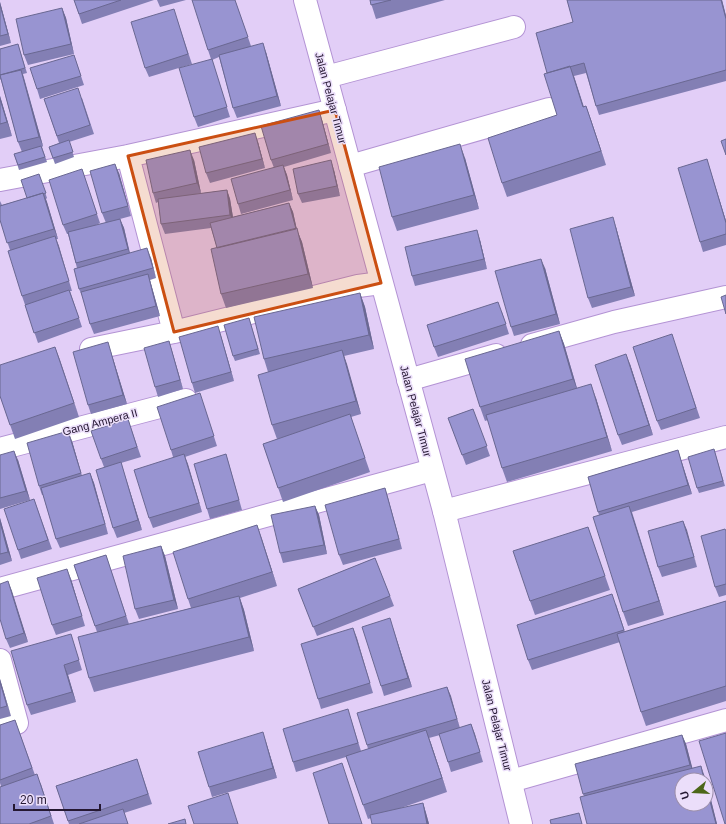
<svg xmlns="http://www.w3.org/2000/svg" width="726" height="824" font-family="Helvetica,sans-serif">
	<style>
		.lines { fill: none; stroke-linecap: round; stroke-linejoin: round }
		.minor-casing { stroke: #b393d4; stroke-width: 24 }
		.tertiary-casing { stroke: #b393d4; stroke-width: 24 }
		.minor { stroke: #fff; stroke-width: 22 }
		.tertiary { stroke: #fff; stroke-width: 22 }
		.wall { fill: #837fb4 }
		.shaded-wall { fill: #6a6892 }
		.building { fill: #9894d1; stroke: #6a6892 }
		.marked { fill: #cb4f12; fill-opacity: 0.2; stroke: #cb4f12; stroke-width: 3; stroke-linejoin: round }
		.labels { text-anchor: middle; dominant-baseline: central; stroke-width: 3; stroke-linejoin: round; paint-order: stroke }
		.street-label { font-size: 11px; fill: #251832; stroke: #ebdefa }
	</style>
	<rect width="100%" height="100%" fill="#e2cef7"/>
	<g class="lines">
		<defs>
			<path id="minor" d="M326,77L514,27
				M128,156L174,332
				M350,166L549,109
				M0,180L128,156L335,110
				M532,345L614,322L726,297
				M91,349L174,332L358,286L381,283
				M408,380L496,355
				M0,449L186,400
				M444,511L726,437
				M0,589L432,470
				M0,660L17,723L0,727
				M511,781L726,720"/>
			<path id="tertiary" d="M305,0L444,511L521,824"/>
		</defs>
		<!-- minor casing -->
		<use href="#minor" class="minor-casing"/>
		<!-- tertiary casing -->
		<use href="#tertiary" class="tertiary-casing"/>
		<!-- minor -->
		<use href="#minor" class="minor"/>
		<!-- tertiary -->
		<use href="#tertiary" class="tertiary"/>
	</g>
	<!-- wall -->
	<path class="wall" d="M74,0H154L82,24Z
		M157,0H186L160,7Z
		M235,0L251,46L266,52L281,106L237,118L233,108L219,57L212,60L230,117L198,127L194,117L211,59L208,50Z
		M370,0H445L376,19Z
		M567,0H722L726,16V81L599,115L596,106L586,73L574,76L584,107L586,106L591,120L606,165L507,197L502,183L557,115L547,74L573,22Z
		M0,2L11,43L0,46Z
		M62,8L66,18L74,54L28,65L24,55Z
		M177,19L192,64L149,77L145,68Z
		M18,44L27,73L23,74L43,146L42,147L47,162L19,170L14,154L22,152L18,142L1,80L0,79V49Z
		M74,55L84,85L40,99L37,89Z
		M0,96L12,136L0,139Z
		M82,98L94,134L69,142L74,157L55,164L49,147L59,143L44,99Z
		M322,120L331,153L284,167L287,175L293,200L241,214L238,204L274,168L271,160Z
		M258,142L265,168L210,183L206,173Z
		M465,158L479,209L397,231L392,217Z
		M707,159L710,169L726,221V245L703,252L700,242Z
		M194,160L201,193L196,194L227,190L230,199L233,217L289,203L293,212L297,230L302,242L313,288L226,308L221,294L217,248L211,228L165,234L161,224L158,202L156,203L153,193Z
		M82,169L100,223L94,226L106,223L102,213L119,173L131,216L120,219L124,228L130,253L151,258L156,278L150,280L160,316L94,334L90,324L83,298L79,289L77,268L68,234H67L63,225Z
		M334,170L340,196L302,203L298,194Z
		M39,174L47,198L46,199L58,239H56L72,291H70L82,327L38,343L22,296L10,250L0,220V201L2,205L27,198Z
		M616,227L635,296L592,308L588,298Z
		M480,240L487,269L415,286L412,276Z
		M545,268L560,324L514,336L511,327Z
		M360,293L365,307L374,349L344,356L361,414L351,417L370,472L283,502L263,444L287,436L277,439L272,425L268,372L264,359Z
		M502,312L509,334L438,357L434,347Z
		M249,318L260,354L235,361L233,356Z
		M559,331L564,344L577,388L596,398L612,451L507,482L502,468L488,420L485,421L480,407Z
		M221,336L234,381L195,393L192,383Z
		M169,341L172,351L183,389L158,397L155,387Z
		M675,344L700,418L661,430L657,421Z
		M55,347L79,417L15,439L0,396Z
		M111,352L127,404L91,414L88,405Z
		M630,364L653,435L622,445L618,435Z
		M203,403L217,446L185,457L202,512L153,528L149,518L173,457L171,450Z
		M473,409L490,456L466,465L448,418Z
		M128,419L141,457L121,463L142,530L117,538L113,528L104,467L101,459Z
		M72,441L82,476L90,473L94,483L108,534L60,548L56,539L43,495H42L39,486Z
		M714,449L725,486L699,493L697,488Z
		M678,450L692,494L632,512L664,615L628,626L623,612L599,515L588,477Z
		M226,454L229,464L242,510L210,519L207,509Z
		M0,455L18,460L30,500L0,509Z
		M385,488L388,498L402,549L343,565L339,555Z
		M34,499L52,549L21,559L18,550Z
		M315,506L319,515L327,554L283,563L280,553Z
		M0,518L12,561L0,565Z
		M683,521L697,567L662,577L658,567Z
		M257,525L277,586L240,598L244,610L254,651L94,692L89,678L97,632L74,565L106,555L129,624L191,608L188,599Z
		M588,527L610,590L535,615L530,601Z
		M726,530V595L719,597L715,587Z
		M161,546L165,556L178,609L139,619L135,609Z
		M375,558L394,606L317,636L298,589Z
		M71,579L85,626L56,635L52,625Z
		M8,581L28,642L10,648L6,639Z
		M726,601V701L646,726L641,712L620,642L532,670L528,660L616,604L625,632Z
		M353,628L373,693L321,709L318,699Z
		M393,628L412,687L384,696L381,686Z
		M74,644L82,670L68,675L76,702L31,715L27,705Z
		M0,679L11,716L0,719Z
		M447,687L460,728L471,724L483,762L451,772L448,762L440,735L429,738L447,792L395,810L423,803L426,813L429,824H372L371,818L368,819L346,757L296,772L293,762L351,719L361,751L368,749L367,745Z
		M15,720L35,775L41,784L54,824H0L1,786L0,783V725Z
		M682,735L686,744L692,768L706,804V780L717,824L584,796L583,794Z
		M266,742L277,778L212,797L209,787Z
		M137,759L152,804L124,813L128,824H69L56,786Z"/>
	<!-- shaded-wall -->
	<path class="shaded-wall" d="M721,0H722L726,16V19Z
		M0,2L11,43L8,34L0,5Z
		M62,8L66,18L74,54L71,44Z
		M263,43L266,52L281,106L277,96Z
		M570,66L575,80L588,121L583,107Z
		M21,70L24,79L43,146L39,137Z
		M0,96L12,136L7,122L0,99Z
		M586,106L591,120L606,165L601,151Z
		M319,110L322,120L331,153L328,144Z
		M255,133L258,142L265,168L262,159Z
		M460,144L465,158L479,209L474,195Z
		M190,150L194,160L201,193L197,183Z
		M707,159L710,169L726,221V223Z
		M331,160L334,170L340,196L337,186Z
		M115,164L119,173L131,216L128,206Z
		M283,165L287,175L293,200L290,190Z
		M227,190L230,199L234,224L230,215Z
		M43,193L47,202L58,239L54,229Z
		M289,203L293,212L297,230L302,242L313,288L308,274Z
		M613,217L616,227L635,296L631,287Z
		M120,219L124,228L131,259L128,249Z
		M477,230L480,240L487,269L484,259Z
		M55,236L59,246L72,291L69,281Z
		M147,248L151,258L156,278Z
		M541,259L545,268L560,324L556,314Z
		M148,274L151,284L160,316L156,306Z
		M360,293L365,307L374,349L369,335Z
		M218,326L221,336L234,381L231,372Z
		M559,331L564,344L578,392L573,379Z
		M169,341L172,351L183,389L180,380Z
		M108,342L111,352L127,404L123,395Z
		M55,347L60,360L79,417L74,403Z
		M342,350L347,364L361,414L356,401Z
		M626,354L630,364L653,435L649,425Z
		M591,384L596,398L612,451L607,437Z
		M68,431L72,441L84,483L81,473Z
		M678,450L681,460L692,494L688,485Z
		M14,451L18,460L30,500L26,491Z
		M184,454L188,464L202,512L199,503Z
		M121,462L124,472L142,530L138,520Z
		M90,473L94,483L108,534L105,524Z
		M385,488L388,498L402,549L399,539Z
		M315,506L319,515L327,554L324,545Z
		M629,506L634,520L664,615L659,601Z
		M0,518L12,561L8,552L0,522Z
		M683,521L687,530L697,567L694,557Z
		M257,525L262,539L277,586L272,572Z
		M161,546L165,556L178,609L174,600Z
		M67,569L71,579L85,626L82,616Z
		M8,581L12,591L28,642L24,633Z
		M239,596L244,610L254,651L249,637Z
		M390,618L393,628L412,687L408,678Z
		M353,628L357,638L373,693L370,683Z
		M64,665L68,675L76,702L72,692Z
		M0,679L11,716L0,682Z
		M447,687L451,696L460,729L457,719Z
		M471,724L475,734L483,762L480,752Z
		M426,730L431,743L447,792L442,778Z
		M263,732L266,742L277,778L273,768Z
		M682,735L686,744L694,774L690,765Z
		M701,766L706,780H704Z
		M706,780L717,824H716L706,786Z
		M423,803L426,813L429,824H427Z"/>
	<!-- building -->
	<path class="building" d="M74,0H121L79,14Z
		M192,0H235L248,37L208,50Z
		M370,0H391L371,5Z
		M567,0H721L726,19V70L596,106L584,63L547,73L536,33L573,22Z
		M0,5L8,34L0,36Z
		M62,8L71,44L24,55L16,19Z
		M174,9L188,54L145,68L131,22Z
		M263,43L277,96L233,108L219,55Z
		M18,44L25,68L0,75V49Z
		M74,55L81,76L37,89L30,68Z
		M212,59L227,107L194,117L179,68Z
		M570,66L583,107L586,106L601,151L502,183L488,138L557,115L544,74Z
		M21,70L39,137L18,142L0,75Z
		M78,88L90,125L57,136L44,99Z
		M0,99L7,122L0,124Z
		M319,110L328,144L271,160L261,126Z
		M255,133L262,159L206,173L199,147Z
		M726,139V155L721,141Z
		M69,140L73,152L53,158L49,147Z
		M460,144L474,195L392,217L379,167Z
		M41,146L45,157L18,165L14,154Z
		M190,150L197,183L153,193L146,160Z
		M707,159L726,223V234L700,242L678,168Z
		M331,160L337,186L298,194L293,169Z
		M115,164L128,206L102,213L90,171Z
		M283,165L290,190L238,204L231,179Z
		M82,169L97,214L63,225L49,180Z
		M39,174L46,193L44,194L43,193L27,198L21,180Z
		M227,190L230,215L161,224L158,199Z
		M43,193L54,229L7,243L0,220V206Z
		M289,203L296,229L217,248L210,223Z
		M613,217L631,287L588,298L570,229Z
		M120,219L128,249L76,263L68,232Z
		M297,228L308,274L221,294L211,249Z
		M477,230L484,259L412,276L405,247Z
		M55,236L69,281L22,296L8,251Z
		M147,248L153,268L79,289L74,269Z
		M541,259L556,314L511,327L495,271Z
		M148,274L156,306L90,324L81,292Z
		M69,290L79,318L34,333L25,305Z
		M360,293L369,335L264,359L254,317Z
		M726,295V314L721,297Z
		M498,302L506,324L434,347L427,325Z
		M249,318L258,349L233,356L224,325Z
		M218,326L231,372L192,383L179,337Z
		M559,331L573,379L480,407L465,359Z
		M672,334L696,408L657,421L633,347Z
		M169,341L180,380L155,387L144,348Z
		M108,342L123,395L88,405L73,352Z
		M55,347L74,403L10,425L0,396V365Z
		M342,350L356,401L272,425L258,375Z
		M626,354L649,425L618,435L595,365Z
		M591,384L607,437L502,468L486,415Z
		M200,393L214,436L171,450L157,407Z
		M473,409L487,446L462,455L448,418Z
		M350,414L365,458L278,488L263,444Z
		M128,419L137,447L101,459L91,431Z
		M68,431L81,473L39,486L27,443Z
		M714,449L723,481L697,488L688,457Z
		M678,450L688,485L598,512L588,477Z
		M14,451L26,491L0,498V455Z
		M184,454L199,503L149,518L134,470Z
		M226,454L239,500L207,509L194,464Z
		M121,462L138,520L113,528L96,470Z
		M90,473L105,524L56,539L41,488Z
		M385,488L399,539L339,555L325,505Z
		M34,499L48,540L18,550L4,509Z
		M315,506L324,545L280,553L271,515Z
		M629,506L659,601L623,612L593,517Z
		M683,521L694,557L658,567L648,531Z
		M0,522L8,552L0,554Z
		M257,525L272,572L188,599L173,552Z
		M588,527L605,576L530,601L513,551Z
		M725,529L726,531V584L715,587L701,536Z
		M161,546L174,600L135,609L123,556Z
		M106,555L126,616L95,626L74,565Z
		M375,558L390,596L313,627L298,589Z
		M67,569L82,616L52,625L37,578Z
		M8,581L24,633L6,639L0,619V584Z
		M612,594L624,630L528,660L517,625Z
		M239,596L249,637L89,678L78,637Z
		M726,601V686L641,712L617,634Z
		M390,618L408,678L381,686L362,627Z
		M353,628L370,683L318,699L301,644Z
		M71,634L79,660L64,665L72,692L27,705L11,651Z
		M0,682L7,706L0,708Z
		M447,687L457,719L367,745L357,713Z
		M348,709L358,743L293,762L283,729Z
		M15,720L32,768L0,780V725Z
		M471,724L480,752L448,762L439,734Z
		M426,730L442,778L363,805L346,756Z
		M263,732L273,768L209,787L198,752Z
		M726,733V824H725L699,741Z
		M682,735L690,765L583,794L575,764Z
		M137,759L148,794L68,821L56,786Z
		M342,763L362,824H329L313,773Z
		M701,766L704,780H682V804H706V786L716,824H587L580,797Z
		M37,774L51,816L29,824H0V787Z
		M228,793L238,824H194L188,806Z
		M423,803L427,824H372L370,815Z
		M123,809L128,824H79Z
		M579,813L582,824H551L550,820Z
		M185,819L186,824H168Z"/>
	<!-- marked area -->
	<path class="marked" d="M335,110L381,283L174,332L128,156Z"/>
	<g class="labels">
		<!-- street labels -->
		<g class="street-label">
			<text transform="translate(331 98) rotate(75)">Jalan Pelajar Timur</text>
			<text transform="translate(416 411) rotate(75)">Jalan Pelajar Timur</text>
			<text transform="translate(100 422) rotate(-15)">Gang Ampera II</text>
			<text transform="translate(497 725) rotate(76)">Jalan Pelajar Timur</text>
		</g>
	</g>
	<!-- north arrow -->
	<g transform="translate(694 792) rotate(252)"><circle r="19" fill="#ebdefa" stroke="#9c8faa"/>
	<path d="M0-3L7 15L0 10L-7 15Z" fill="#4c6719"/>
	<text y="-6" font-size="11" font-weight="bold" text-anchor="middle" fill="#251832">U</text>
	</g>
	<!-- scale -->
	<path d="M14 804v6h86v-6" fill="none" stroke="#251832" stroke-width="2"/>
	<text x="20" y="804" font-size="12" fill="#251832" stroke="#ebdefa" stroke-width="3" paint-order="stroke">20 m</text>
</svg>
